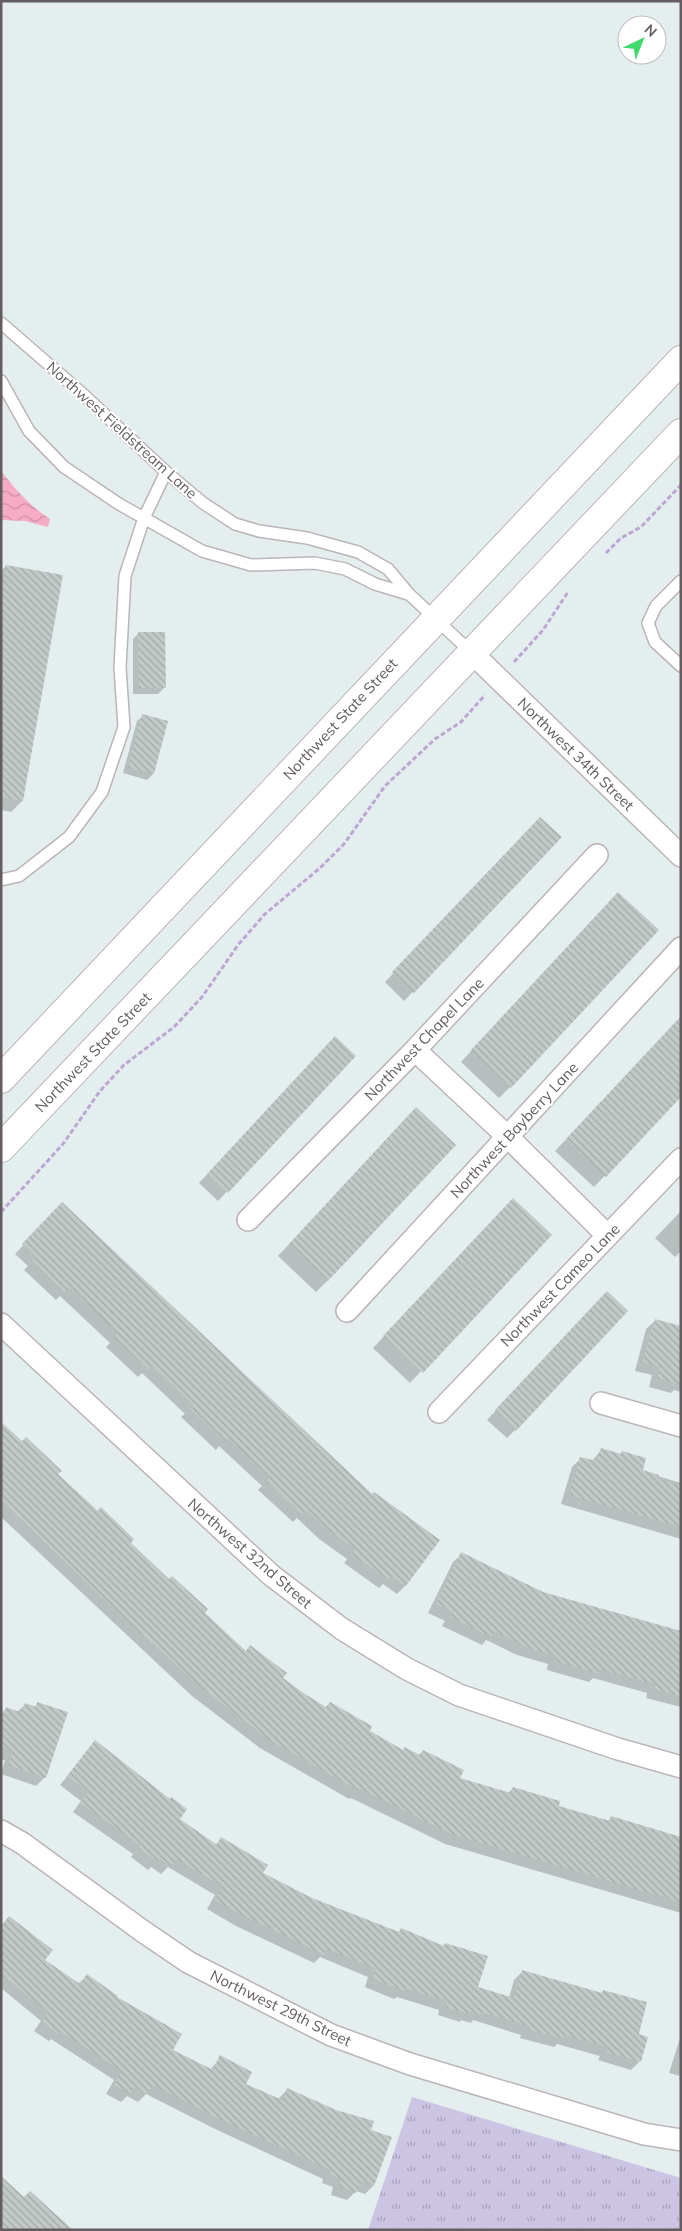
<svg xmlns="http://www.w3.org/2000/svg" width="682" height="2231" font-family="Mulish,sans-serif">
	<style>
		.park { fill: url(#park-tufts) }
		.water { fill: url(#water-waves) }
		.shadow { fill: #0003 }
		.building { fill: url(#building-back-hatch) }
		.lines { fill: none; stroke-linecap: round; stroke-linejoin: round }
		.lane-casing { stroke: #bbb5b6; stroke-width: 14 }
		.street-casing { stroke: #bbb5b6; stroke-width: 24 }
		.secondary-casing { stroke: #bbb4b6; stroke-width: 30 }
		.path { stroke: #bba7d2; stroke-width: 3; stroke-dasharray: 5 2.5; stroke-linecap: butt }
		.lane { stroke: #fff; stroke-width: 11 }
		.street { stroke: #fff; stroke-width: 21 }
		.secondary { stroke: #fff; stroke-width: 28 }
		.labels { text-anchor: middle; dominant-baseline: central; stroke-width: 4; stroke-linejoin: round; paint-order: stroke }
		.street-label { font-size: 15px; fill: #645d5f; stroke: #fff }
	</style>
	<defs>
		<pattern id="park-tufts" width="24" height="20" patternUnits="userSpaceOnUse" patternTransform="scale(1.25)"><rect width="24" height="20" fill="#cbc4e3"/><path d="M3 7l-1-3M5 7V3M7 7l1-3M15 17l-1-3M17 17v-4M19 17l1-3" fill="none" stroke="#a8a2bb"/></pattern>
		<pattern id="water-waves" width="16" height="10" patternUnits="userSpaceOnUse" patternTransform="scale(1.25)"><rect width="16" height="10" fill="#f7acc6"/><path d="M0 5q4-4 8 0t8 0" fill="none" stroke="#cc8fa4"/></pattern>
		<pattern id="building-back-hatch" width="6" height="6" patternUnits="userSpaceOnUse" patternTransform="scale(1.25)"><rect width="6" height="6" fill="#c2cac8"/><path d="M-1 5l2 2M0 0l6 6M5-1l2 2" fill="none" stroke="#a1a7a6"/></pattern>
	</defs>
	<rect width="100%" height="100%" fill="#e5eeee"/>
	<!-- park -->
	<path class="park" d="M412,2097L681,2178V2230H368Z"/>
	<!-- water -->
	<path class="water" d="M1,471C16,490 29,505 50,519L48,527L25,521L1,520Z"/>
	<!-- shadow -->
	<path class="shadow" d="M6,566L22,801L11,812L1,810V571Z
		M139,633L164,688L158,694H133V639Z
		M143,716L153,774L147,780L123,773L137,721Z
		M532,828L560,838L404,1001L385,982Z
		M607,905L510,1087L499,1098L461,1062Z
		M681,1017V1095L594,1187L555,1151Z
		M326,1047L354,1056L218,1201L199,1183Z
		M405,1120L328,1280L316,1292L278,1256Z
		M502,1211L550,1235L410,1383L373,1348Z
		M681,1211V1251L675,1257L655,1238Z
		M54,1213L406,1585L397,1594L383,1584L379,1588L344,1563L347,1559L319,1539L297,1518L293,1522L258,1490L262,1486L219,1446L216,1450L181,1417L185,1414L142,1373L138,1377L106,1347L110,1343L60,1296L56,1300L24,1270L28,1266L15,1254Z
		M598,1301L515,1430L507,1438L487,1420Z
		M655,1321L681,1327V1392L674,1390L671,1393L649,1387L652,1375L635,1371L646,1329Z
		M1,1423L245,1652L304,1695L402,1751L419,1755L423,1751L458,1778L508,1793L513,1788L557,1807L607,1822L612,1817L681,1844V1913L445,1844L351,1798L349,1799L260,1748L192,1696L1,1517Z
		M601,1450L619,1455L622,1452L641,1471L681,1483V1539L561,1504L572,1467L581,1458L592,1461Z
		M462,1554L542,1593L681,1632V1707L646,1698L647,1693L593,1678L589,1682L547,1670L548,1664L517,1655L486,1640L482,1645L442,1626L445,1621L428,1613L453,1562Z
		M38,1703L45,1777L36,1786L1,1774L5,1760H1V1714L6,1709L17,1712L25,1705L34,1708Z
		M95,1742L178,1819L215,1845L222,1839L262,1873L312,1899L398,1933L401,1930L443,1947L445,1944L477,1988L509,1998L514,1980L522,1972L600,1994L603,1991L637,2035L640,2061L631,2070L598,2060L600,2056L557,2044L554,2047L520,2038L521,2035L473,2020L471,2023L461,2020L460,2022L438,2015L439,2010L397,1997L394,1999L365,1987L368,1977L320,1957L314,1963L236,1926L207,1909L215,1895L168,1867L161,1874L151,1867L148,1870L131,1857L133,1854L73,1812L81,1801L60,1785Z
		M9,1918L43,1960L78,1984L87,1976L171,2050L210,2070L221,2057L244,2084L278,2099L287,2090L369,2130L373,2186L365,2194L356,2191L347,2200L331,2195L333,2187L322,2183L323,2179L213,2128L146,2094L138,2102L127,2096L121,2102L106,2094L114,2080L51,2039L49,2041L34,2031L41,2021L1,1988V1926Z
		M681,2035V2080L679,2079L680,2076L669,2073Z"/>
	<!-- building -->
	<path class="building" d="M6,565L63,575L23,801L1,797V592Z
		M138,632H165L166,688H139Z
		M142,714L168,721L154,774L128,768Z
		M540,817L562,837L414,993L392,972Z
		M618,892L659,930L511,1088L471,1050Z
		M681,1016V1097L606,1177L566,1139Z
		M335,1036L356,1056L228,1193L207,1174Z
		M416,1107L456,1145L328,1281L289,1244Z
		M513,1198L552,1235L423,1373L383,1336Z
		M62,1202L372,1494L374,1492L440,1540L406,1586L392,1576L389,1580L351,1554L355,1549L328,1530L306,1510L302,1514L266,1481L270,1477L228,1438L225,1442L189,1408L193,1404L151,1365L148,1369L114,1338L118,1334L105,1321L70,1288L65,1292L32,1261L36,1256L22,1244Z
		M607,1291L628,1311L516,1431L495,1410Z
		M655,1319L681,1326V1385L657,1378L660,1367L643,1362Z
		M1,1422L22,1441L26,1437L62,1471L58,1474L98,1511L101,1507L134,1539L131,1543L169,1579L172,1576L208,1609L205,1613L246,1651L250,1645L287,1673L283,1678L305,1694L326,1707L330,1702L372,1726L370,1731L403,1750L404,1747L420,1755L423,1750L464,1770L460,1778L511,1793L513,1787L560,1801L559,1806L610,1821L611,1816L681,1837V1902L454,1835L360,1789L359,1791L268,1739L201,1687L113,1608L1,1500Z
		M601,1448L621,1454L622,1451L646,1458L643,1470L659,1475L658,1479L681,1486V1527L569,1495L580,1457L597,1461Z
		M461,1552L543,1592L681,1631V1696L654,1689L655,1684L600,1669L599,1674L555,1661L556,1656L526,1647L494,1631L491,1637L450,1617L453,1612L436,1604Z
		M37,1702L68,1712L46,1778L8,1765L13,1751L1,1747V1722L6,1707L22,1713L25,1703L36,1707Z
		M95,1740L170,1799L171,1797L187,1809L180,1819L217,1845L221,1837L268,1865L263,1873L312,1898L399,1932L401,1928L444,1946L445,1943L488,1956L478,1987L514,1998L522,1970L602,1993L603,1990L647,2002L639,2034L648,2037L641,2062L606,2052L608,2047L564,2035L563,2039L528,2029L529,2026L481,2012L480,2015L470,2012L469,2014L445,2007L447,2001L405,1988L404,1991L372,1978L376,1969L327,1949L324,1955L247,1917L246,1918L215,1900L222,1886L176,1859L170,1867L160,1859L158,1862L138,1848L140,1845L80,1803L89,1792L67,1776Z
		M9,1916L53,1950L45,1960L80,1984L87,1974L118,1996L117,1997L182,2034L173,2050L213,2070L220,2055L252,2072L246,2084L282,2100L287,2088L336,2110L374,2121L371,2130L392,2137L374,2186L361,2181L356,2193L338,2186L341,2179L330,2175L331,2170L221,2120L153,2085L147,2094L134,2087L130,2094L114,2085L122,2071L60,2031L58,2034L42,2022L48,2012L1,1974V1926Z
		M1,2176L24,2197L30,2191L73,2230H1Z"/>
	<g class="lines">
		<defs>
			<path id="lane" d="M1,323L85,396L166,472L203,503L235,524L259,531L307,538L358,552L388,569L409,594L472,653
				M1,381L29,431L64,467L119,504L202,551L251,565L315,563L345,569L375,584L408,594
				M681,581L656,606L648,623L655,642L681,666
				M1,880L19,876L69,837L102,792L124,727L120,667L125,576L144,518L166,472"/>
			<path id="street" d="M472,653L681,856
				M415,1050L508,1137L607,1235
				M248,1220L415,1050L597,855
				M347,1311L681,948
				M1,1324L271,1575L342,1629L407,1669L459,1695L618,1749L681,1767
				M601,1403L681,1426
				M439,1412L681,1159
				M1,1831L22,1843L141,1930L188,1962L331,2035L410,2064L644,2134L681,2140"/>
			<path id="secondary" d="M1,1079L681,360
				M1,1148L681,433"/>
		</defs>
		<!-- lane casing -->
		<use href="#lane" class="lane-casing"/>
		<!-- street casing -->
		<use href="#street" class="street-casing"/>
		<!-- secondary casing -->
		<use href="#secondary" class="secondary-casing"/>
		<!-- path -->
		<path class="path" d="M606,553L621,538L641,527L681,485
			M514,662L543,630L568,592
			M1,1212L63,1144L100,1091L124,1065L174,1027L202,997L238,945L265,914L320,868L344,844L385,786L435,739L461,722L485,695"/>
		<!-- lane -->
		<use href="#lane" class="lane"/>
		<!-- street -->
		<use href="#street" class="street"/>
		<!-- secondary -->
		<use href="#secondary" class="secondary"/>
	</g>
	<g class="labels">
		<!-- street labels -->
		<g class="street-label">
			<text transform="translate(122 430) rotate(42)">Northwest Fieldstream Lane</text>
			<text transform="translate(340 719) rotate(-47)">Northwest State Street</text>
			<text transform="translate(576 754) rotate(44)">Northwest 34th Street</text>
			<text transform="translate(424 1039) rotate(-46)">Northwest Chapel Lane</text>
			<text transform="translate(93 1052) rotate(-46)">Northwest State Street</text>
			<text transform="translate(514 1130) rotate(-47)">Northwest Bayberry Lane</text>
			<text transform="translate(560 1285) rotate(-46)">Northwest Cameo Lane</text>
			<text transform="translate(250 1553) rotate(41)">Northwest 32nd Street</text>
			<text transform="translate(281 2008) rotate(26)">Northwest 29th Street</text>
		</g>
	</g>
	<!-- border -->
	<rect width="682" height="2231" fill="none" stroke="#645d5f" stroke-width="5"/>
	<!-- north arrow -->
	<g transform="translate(642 40) rotate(43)"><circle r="24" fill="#ffffff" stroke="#c1bebf"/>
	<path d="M0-4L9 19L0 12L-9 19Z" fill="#40d96d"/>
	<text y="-8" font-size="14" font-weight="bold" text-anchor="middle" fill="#645d5f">N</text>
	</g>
</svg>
